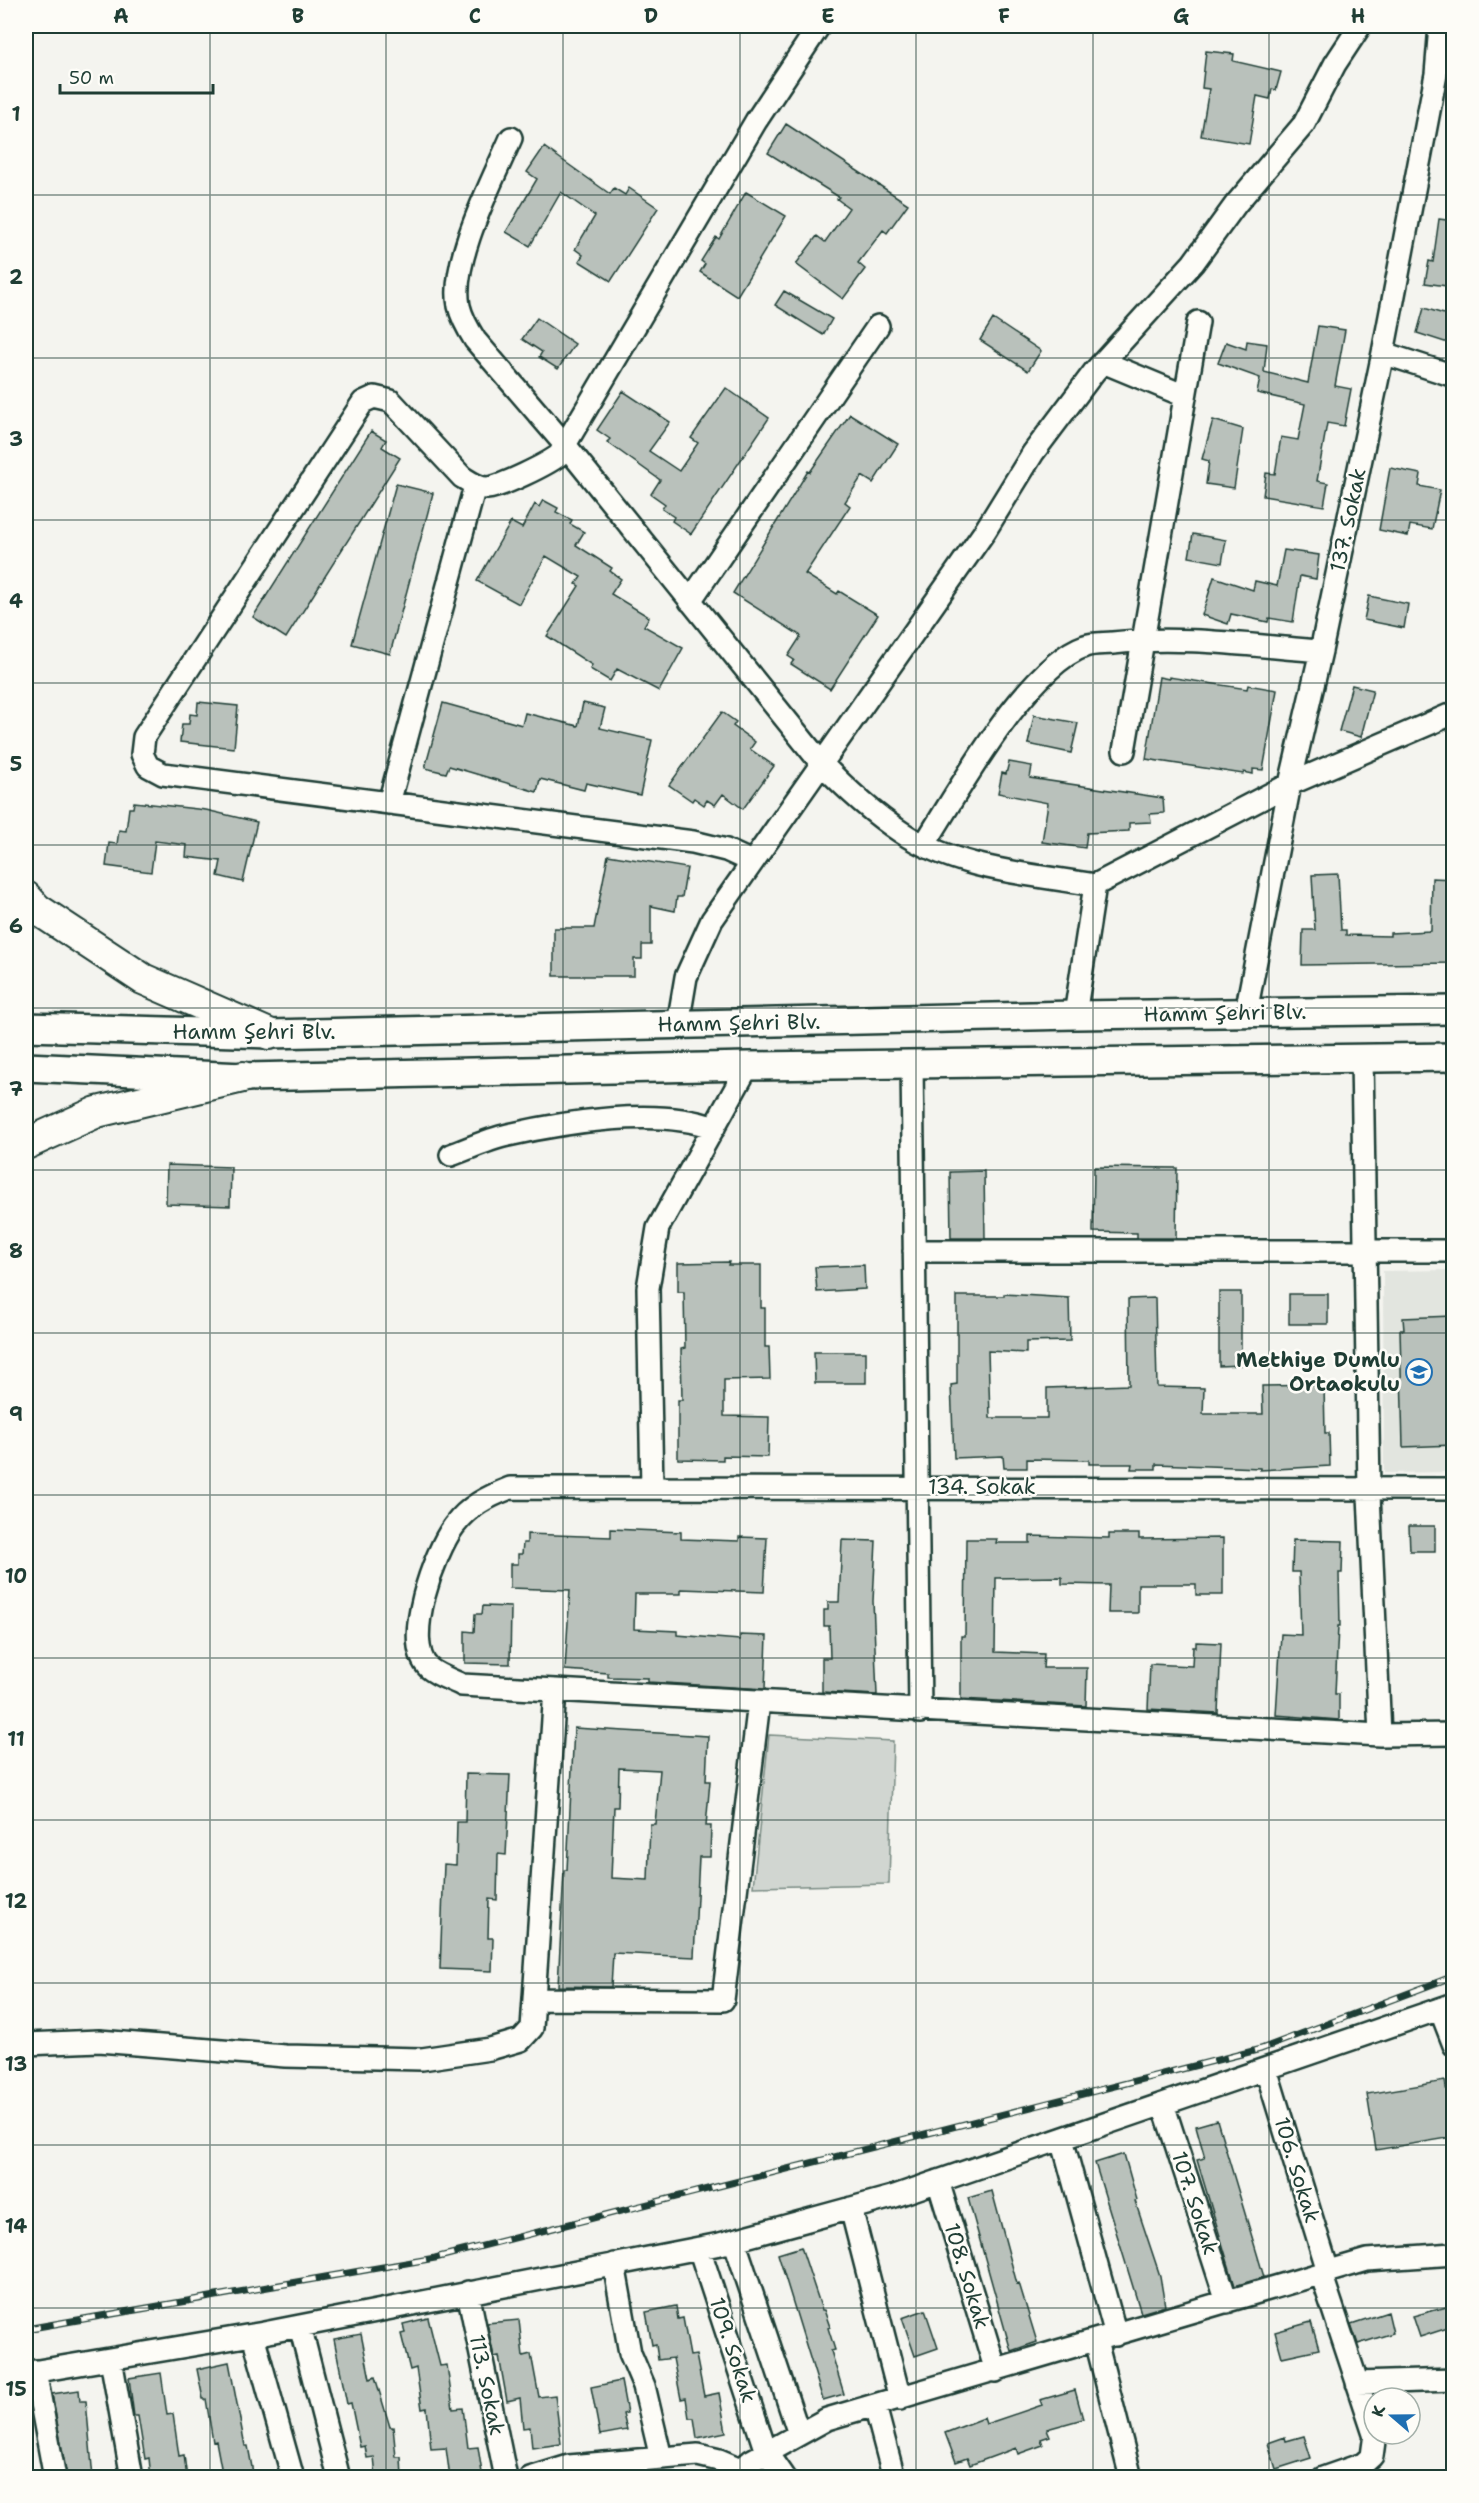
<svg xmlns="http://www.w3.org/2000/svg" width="1479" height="2503" font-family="'Shantell Sans',sans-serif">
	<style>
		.built { fill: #e2e5df }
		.green { fill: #d1d6d1; stroke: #788a82; stroke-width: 1.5 }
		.building { fill: #b9c1bb; stroke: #1f3d34; stroke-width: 1.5; fill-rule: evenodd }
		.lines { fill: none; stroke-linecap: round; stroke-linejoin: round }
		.minor-casing { stroke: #1f3d34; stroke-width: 26 }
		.major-casing { stroke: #1f3d34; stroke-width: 32 }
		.highway-casing { stroke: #1f3d34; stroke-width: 34 }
		.minor { stroke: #fdfcf7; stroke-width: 21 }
		.major { stroke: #fdfcf7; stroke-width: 27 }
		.highway { stroke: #fdfcf7; stroke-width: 30 }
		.rail-casing { stroke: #1f3d34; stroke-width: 7 }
		.rail { stroke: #fdfcf7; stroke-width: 4.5; stroke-dasharray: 14; stroke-linecap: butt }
		.grid { fill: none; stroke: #1f3d34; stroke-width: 1.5; stroke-opacity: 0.55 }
		.labels { text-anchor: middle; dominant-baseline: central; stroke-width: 5; stroke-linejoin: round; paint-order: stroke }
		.street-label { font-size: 21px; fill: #1f3d34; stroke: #fdfcf7 }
		.poi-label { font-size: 21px; font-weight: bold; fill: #1f3d34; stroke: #fdfcf7; text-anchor: end }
		.neatline { fill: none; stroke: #1f3d34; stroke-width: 2 }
		.grid-label { font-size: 20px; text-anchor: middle; font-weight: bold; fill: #1f3d34 }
	</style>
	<rect width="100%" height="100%" fill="#f4f4ef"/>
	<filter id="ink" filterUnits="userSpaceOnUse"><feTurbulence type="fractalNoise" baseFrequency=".0167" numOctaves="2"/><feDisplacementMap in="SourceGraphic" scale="12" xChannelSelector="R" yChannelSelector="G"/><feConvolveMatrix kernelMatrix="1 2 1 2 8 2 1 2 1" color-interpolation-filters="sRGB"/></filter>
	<g filter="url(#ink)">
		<!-- built -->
		<path class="built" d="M1453,1270V1472L1384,1473L1383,1271Z"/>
		<!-- green -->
		<path class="green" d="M769,1735L893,1741L889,1884L753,1887Z"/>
		<!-- building -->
		<path class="building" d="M1206,51L1234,54L1233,61L1281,72L1276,90L1272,89L1270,99L1257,96L1249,144L1201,136L1209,89L1202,88Z
			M786,124L908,204L887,233L883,230L858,263L865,269L843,299L796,264L817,236L825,242L849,208L837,199L839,197L768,153Z
			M544,147L610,194L614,188L625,195L629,188L658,208L611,281L579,261L583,255L575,249L595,216L561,192L530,246L506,232L537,179L527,172Z
			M746,192L786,216L737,296L700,272L705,264L701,261L716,237L719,239Z
			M1439,219L1454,221V287L1425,283L1429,261L1433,262Z
			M784,291L832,319L823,335L775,305Z
			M1424,308L1454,317V345L1417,333Z
			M537,318L575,344L558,369L539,357L542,352L522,339Z
			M993,319L1041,351L1028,371L980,340Z
			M1318,326L1345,330L1335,386L1351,389L1344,426L1327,423L1317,481L1328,483L1324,506L1263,496L1266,473L1275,474L1281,437L1298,440L1305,404L1257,393L1260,378L1218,363L1226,342L1246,349L1247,341L1267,344L1264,372L1308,383Z
			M726,388L769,418L691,534L672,521L674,517L662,509L665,504L651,494L660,480L607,442L610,439L597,430L623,391L670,422L649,451L679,471L698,443L691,438Z
			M850,414L898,444L873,483L862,476L845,502L850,506L805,574L837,594L839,591L878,615L830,689L791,664L794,660L788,656L801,636L733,593L808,471L810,472Z
			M1213,420L1243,429L1234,488L1206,484L1209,461L1202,459Z
			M371,431L386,440L382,447L400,458L286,638L253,617Z
			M1390,468L1421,474L1419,486L1440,490L1432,529L1410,525L1408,536L1379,530Z
			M396,484L433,493L390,654L352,644Z
			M543,500L558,508L556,512L572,520L570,524L584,532L576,545L612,568L610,571L621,579L611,594L649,617L644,626L683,648L659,691L617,669L610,681L590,669L592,665L547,636L579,586L576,584L581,577L546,556L519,604L477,581L511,522L522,528L535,504L539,507Z
			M1193,534L1226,540L1222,563L1189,557Z
			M1284,550L1319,555L1316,579L1300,576L1293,622L1269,618L1268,622L1231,614L1228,624L1202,615L1214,577L1253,590L1255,581L1277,586Z
			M1369,596L1408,604L1404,628L1364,620Z
			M1159,677L1169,679V677L1247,689L1248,685L1277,690L1263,770L1253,769V774L1244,772L1243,774L1146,759Z
			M1352,685L1373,690L1361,737L1339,731Z
			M198,702L238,706L234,748L180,742L182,724H189L190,714L197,715Z
			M443,703L522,725L525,713L578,726L583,703L605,708L600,728L652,740L640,795L586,783L584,790L540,779L537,792L449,766L446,773L425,768Z
			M722,712L736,722L733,726L755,742L750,749L774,766L743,809L723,794L715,805L707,800L704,805L694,798L692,801L669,785Z
			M1034,715L1078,723L1071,753L1028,744Z
			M1009,762L1032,766L1030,778L1163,798L1164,813L1150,814L1151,822L1129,823V831L1087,833L1085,848L1042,842L1048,803L998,793L1002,773L1006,774Z
			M134,802L206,810L257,822L243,882L218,876L221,861L186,857L187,845L155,841L151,872L106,866L109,843L117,844L119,830L126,831L129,808H133Z
			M608,855L687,868L682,897H677L675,911L651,906V945H642V959H634V976H554V928H594Z
			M1338,874L1341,930H1346V935L1390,936V933L1431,931L1432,878L1454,879V963L1302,965L1303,930H1315L1312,875Z
			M167,1165L231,1167L230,1206L166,1204Z
			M1094,1167L1177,1168L1176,1238H1137V1233L1093,1232Z
			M984,1171L985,1238H951L950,1172Z
			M729,1262L728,1265H761V1308H765V1347H769L770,1379L724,1380V1416L769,1417L768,1457L723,1456V1460L678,1459V1400H682L681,1349L685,1348L684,1292H678V1263Z
			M864,1265L865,1289L817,1292L815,1267Z
			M1219,1292H1241V1365L1219,1366Z
			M1004,1294L1069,1298L1070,1341L1026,1342V1353L988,1351L990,1418H1047V1388L1129,1385L1128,1299L1155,1298L1157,1387L1204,1388L1203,1414H1263L1262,1386L1324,1385L1325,1433H1329L1330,1466L1260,1470V1468L1156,1464V1469H1131L1132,1464H1089V1460L1027,1459V1468H1004L1003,1456L954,1458L951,1385L957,1384V1296H1004Z
			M1289,1294H1328V1324H1289Z
			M1452,1316L1454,1445L1403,1447L1400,1330H1404L1403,1318Z
			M814,1352H866V1383H815Z
			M1409,1526H1435V1551H1410Z
			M611,1529L681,1532V1539L739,1541V1537L767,1538L764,1592L681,1589V1594H635L634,1629L677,1631V1635L740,1640V1635L767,1636L765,1689L648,1682V1678L608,1677V1673L565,1670L570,1590L510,1588V1564H518V1554H522L523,1543H527V1534L611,1537Z
			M1109,1534H1139V1539L1223,1538V1595H1196V1584H1138V1613H1108L1109,1585L1062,1584V1577L996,1578L995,1652L1044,1654L1043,1668H1087L1086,1706L961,1699V1636H965L966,1539H997L996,1543H1030V1536L1109,1538Z
			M842,1540L876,1541L873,1601L877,1695L822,1692V1658H830L829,1626H824V1610H828V1602H839Z
			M1293,1540L1343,1541L1342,1573H1339L1340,1626H1338L1335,1694H1339V1720L1276,1715L1281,1634L1301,1635L1299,1572H1292Z
			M483,1606L511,1607L510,1664L465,1663V1631L474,1632L475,1614H482Z
			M1196,1642L1221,1643L1218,1713L1148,1709L1150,1664L1192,1666L1193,1647H1196Z
			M574,1728L708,1736L706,1781H710L706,1826H711L710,1857H699L694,1957L613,1953L611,1987L558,1986L564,1870H567ZM619,1768L660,1770L655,1824H650L648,1880L611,1878L614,1807H618Z
			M466,1774L510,1775L506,1855L498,1854L497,1900L489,1899L488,1938H493L492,1971L440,1969L444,1864L456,1865L457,1822H465Z
			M1445,2081L1454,2137L1376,2150L1367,2094Z
			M1217,2120L1264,2277L1235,2286L1197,2160L1205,2158L1196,2126Z
			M1124,2154L1137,2200L1135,2201L1160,2276L1165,2306L1141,2313L1095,2163Z
			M992,2191L1017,2284L1019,2283L1037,2342L1011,2351L968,2198Z
			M801,2247L822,2310H824L830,2327L828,2328L835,2350L831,2351L844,2394L823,2400L778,2254Z
			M1454,2305V2326L1420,2337L1413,2316Z
			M676,2306L678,2319L683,2318L690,2356L696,2355L704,2396L719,2393L726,2432L697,2438L694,2418H689L686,2398L681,2399L673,2358L658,2360L656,2344L652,2345L646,2312Z
			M925,2310L938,2348L915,2356L902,2318Z
			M1388,2312L1393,2333L1358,2344L1351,2324Z
			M428,2318L440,2366L447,2365L453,2409L463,2408L468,2448L478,2447L482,2473L477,2474L478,2478H450L446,2448L431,2449L427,2408L422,2409L416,2368L410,2370L401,2334L405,2333L403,2324Z
			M519,2320L523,2356L531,2354L539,2397L555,2395L561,2444L532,2448L530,2427L523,2428L520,2398L507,2401L499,2356L494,2357L487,2323Z
			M1311,2322L1319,2349L1282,2357L1275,2332Z
			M361,2334L370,2379L375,2377L390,2427H393L396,2457H401L402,2478H376L374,2457L367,2458L365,2446L360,2447L351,2403L347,2404L334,2339Z
			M229,2362L245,2446H248L254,2478H223L216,2441L213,2442L206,2399H203L197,2369Z
			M161,2373L167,2415L173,2414L179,2456L184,2455L187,2478H151L149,2458L145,2459L138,2416H134L129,2378Z
			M621,2381L627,2413L623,2414L627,2430L600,2435L591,2387Z
			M79,2390L80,2401H86L93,2478H67L52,2394Z
			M1075,2390L1083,2419L1047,2429L1050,2436L1041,2439L1043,2445L1018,2454L1016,2448L970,2465L967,2458L956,2462L945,2433L984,2418L986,2424L1042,2405L1040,2400Z
			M1304,2436L1311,2458L1276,2469L1268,2443L1285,2437L1286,2441Z"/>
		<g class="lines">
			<defs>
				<path id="minor" d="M511,138C493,180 450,261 459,306C462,319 468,329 475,340L566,446L821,763C846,789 871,812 901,832C957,870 1030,874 1095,885
					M1383,353L1454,376
					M1103,362L1185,396
					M690,601L878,326
					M1124,751L1198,322
					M389,803L475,486
					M924,845C958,792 1027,666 1085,646C1093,643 1104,644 1113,643C1181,635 1253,646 1321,651
					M752,862L726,850L693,842L163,774L148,766L142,754L144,737L363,402L374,397L391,401L462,477C470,482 478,488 487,488C501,487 548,464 559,455L756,121L819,26
					M1246,1012L1290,784L1321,651L1383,353L1436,74L1440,26
					M1075,1015L1095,885L1290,784L1454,713
					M678,1024L686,977L712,920L985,531L1033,453L1094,372L1193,263L1236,204L1304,124L1335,64L1360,26
					M1362,1058L1369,1490V1495L1380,1735L462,1685C452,1680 437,1675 429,1668C401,1642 435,1551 454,1526C469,1506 487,1497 510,1488L1454,1489
					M912,1064L920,1712
					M451,1155C470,1148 489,1139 508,1135C565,1122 659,1107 714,1128
					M914,1251H1454
					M652,1488L648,1288L658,1228L748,1066
					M1380,1735L1454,1734
					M535,1999L723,2000L759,1702
					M1440,2009L1454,2045
					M26,2044L99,2041L285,2056L422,2059L490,2049L521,2040L532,2028L555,1690
					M1266,2069L1328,2271
					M1163,2104L1227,2302
					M1062,2139L1116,2335
					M938,2181L996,2371
					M851,2208L900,2399
					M734,2240L799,2434
					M699,2248L766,2452L784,2478
					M614,2264L630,2353L644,2386L661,2458
					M1321,2273L1374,2433
					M468,2292L506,2478
					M300,2326L339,2478
					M253,2335L293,2478
					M1096,2341L1131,2478
					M111,2359L132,2478
					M35,2371L55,2478
					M26,2373L264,2333L720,2244L892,2197L1454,2004
					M1357,2383L1454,2380
					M875,2406L894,2478
					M530,2478L569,2466L698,2455L719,2460L740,2469
					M731,2478L751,2461L827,2419L1367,2260L1454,2254
					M1323,2478L1363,2464L1372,2456L1375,2434"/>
				<path id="major" d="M26,1027L269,1034L1075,1015L1454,1010
					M26,1067L243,1077L748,1066L1454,1057"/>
				<path id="highway" d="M26,897L37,909L143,979L269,1034
					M26,1144L97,1112L243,1077"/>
			</defs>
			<!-- minor casing -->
			<use href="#minor" class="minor-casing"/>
			<!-- major casing -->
			<use href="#major" class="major-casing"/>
			<!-- highway casing -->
			<use href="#highway" class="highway-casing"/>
			<!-- minor -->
			<use href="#minor" class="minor"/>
			<!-- major -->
			<use href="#major" class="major"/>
			<!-- highway -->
			<use href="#highway" class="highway"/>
			<defs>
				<path id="rail" d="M26,2329L435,2258L1261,2049L1454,1976"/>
			</defs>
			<!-- rail casing -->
			<use href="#rail" class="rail-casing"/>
			<!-- rail -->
			<use href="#rail" class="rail"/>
		</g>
	</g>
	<!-- grid -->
	<path class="grid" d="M210,26V2478M386,26V2478M563,26V2478M740,26V2478M916,26V2478M1093,26V2478M1269,26V2478M26,195H1454M26,358H1454M26,520H1454M26,683H1454M26,845H1454M26,1008H1454M26,1170H1454M26,1333H1454M26,1495H1454M26,1658H1454M26,1820H1454M26,1983H1454M26,2145H1454M26,2308H1454"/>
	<!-- icons -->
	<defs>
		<symbol id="school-ring" viewBox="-11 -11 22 22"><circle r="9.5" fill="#fdfcf7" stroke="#1f6fb2" stroke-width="1.5"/><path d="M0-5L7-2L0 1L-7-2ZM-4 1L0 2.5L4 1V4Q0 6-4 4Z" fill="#1f6fb2"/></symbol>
	</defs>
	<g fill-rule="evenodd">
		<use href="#school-ring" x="1404" y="1357" width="30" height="30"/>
	</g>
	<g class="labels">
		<!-- street labels -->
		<g class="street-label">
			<text transform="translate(1348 520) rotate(-78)">137. Sokak</text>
			<text transform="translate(1225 1013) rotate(-1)">Hamm Şehri Blv.</text>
			<text transform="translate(739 1023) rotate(-1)">Hamm Şehri Blv.</text>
			<text x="254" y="1032">Hamm Şehri Blv.</text>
			<text x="982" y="1487">134. Sokak</text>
			<text transform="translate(1297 2170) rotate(73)">106. Sokak</text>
			<text transform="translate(1195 2203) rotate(72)">107. Sokak</text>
			<text transform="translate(967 2276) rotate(73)">108. Sokak</text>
			<text transform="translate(733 2350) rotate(72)">109. Sokak</text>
			<text transform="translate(487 2385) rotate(78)">113. Sokak</text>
		</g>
		<!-- poi labels -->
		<g class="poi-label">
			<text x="1400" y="1360">Methiye Dumlu<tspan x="1400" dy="24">Ortaokulu</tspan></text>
		</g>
	</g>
	<!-- margin -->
	<rect width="1479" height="2503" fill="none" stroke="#fdfcf7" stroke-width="66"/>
	<!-- north arrow -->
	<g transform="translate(1392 2416) rotate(290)"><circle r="28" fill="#fdfcf7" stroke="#a4b0a9" stroke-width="1.5"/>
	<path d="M0-4.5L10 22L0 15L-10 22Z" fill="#1f6fb2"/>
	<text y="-9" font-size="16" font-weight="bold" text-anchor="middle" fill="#1f3d34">K</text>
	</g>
	<!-- scale -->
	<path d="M60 84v9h153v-9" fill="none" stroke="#1f3d34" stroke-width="3"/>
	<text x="69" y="84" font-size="18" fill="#1f3d34" stroke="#fdfcf7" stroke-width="4.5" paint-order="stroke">50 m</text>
	<rect x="33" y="33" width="1413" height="2437" class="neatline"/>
	<g class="grid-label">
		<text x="121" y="23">A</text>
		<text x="298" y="23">B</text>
		<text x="475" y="23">C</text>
		<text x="651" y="23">D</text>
		<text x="828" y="23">E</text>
		<text x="1004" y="23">F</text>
		<text x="1181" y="23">G</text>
		<text x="1358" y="23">H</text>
		<text x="16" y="121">1</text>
		<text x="16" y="284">2</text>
		<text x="16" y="446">3</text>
		<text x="16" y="608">4</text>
		<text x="16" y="771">5</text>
		<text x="16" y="933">6</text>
		<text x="16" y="1096">7</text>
		<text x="16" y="1258">8</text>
		<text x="16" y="1421">9</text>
		<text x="16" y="1583">10</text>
		<text x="16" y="1746">11</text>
		<text x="16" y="1908">12</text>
		<text x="16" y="2071">13</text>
		<text x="16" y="2233">14</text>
		<text x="16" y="2396">15</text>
	</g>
</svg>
